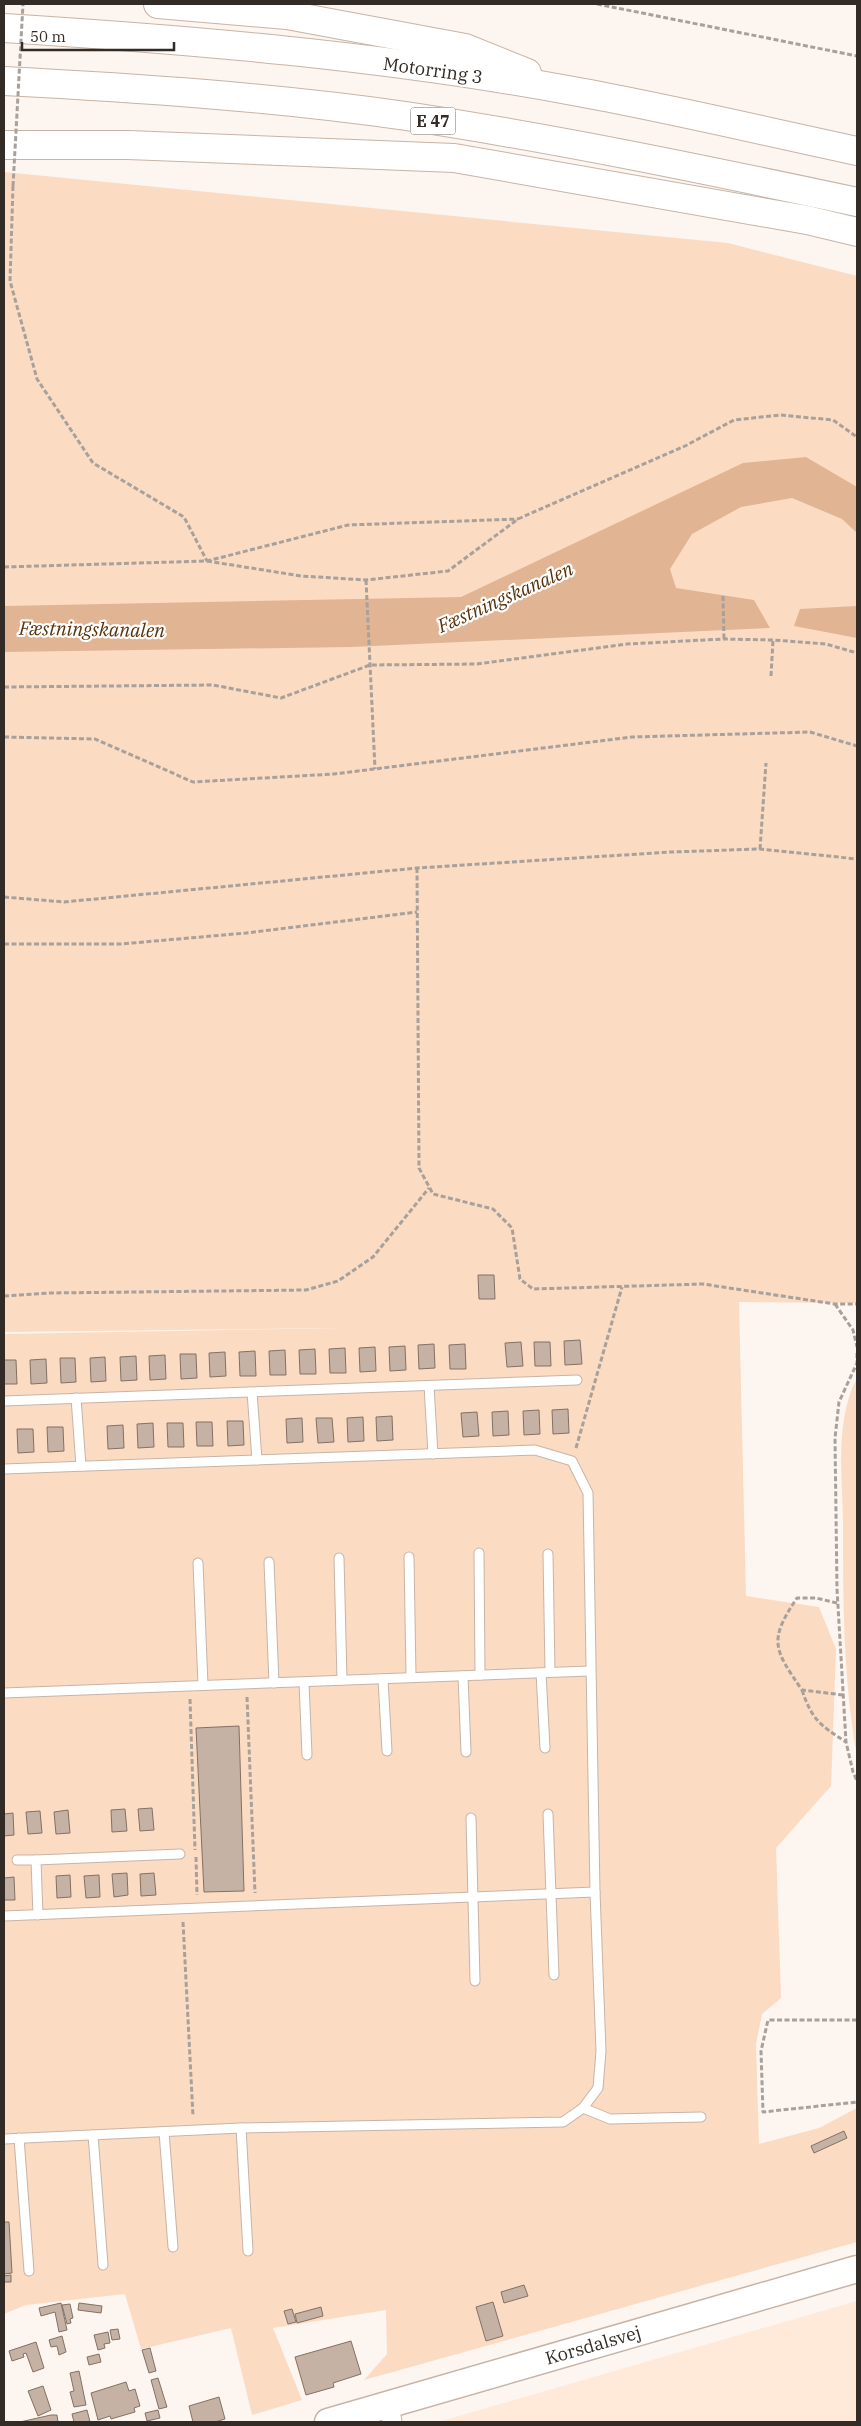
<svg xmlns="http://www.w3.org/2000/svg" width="861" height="2426" font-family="'IBM Plex Serif',serif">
	<rect width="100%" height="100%" fill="#fdf5ef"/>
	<polygon fill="#ffe9d9" points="857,2301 857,2422 438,2422"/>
	<g fill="#fcdbc3">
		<polygon points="4,172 728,243 857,276 857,1303 739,1302 746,1596 819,1607 836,1649 831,1786 776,1848 781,1998 762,2014 756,2044 759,2144 819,2128 857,2108 857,2242 364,2380 387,2354 386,2310 273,2328 302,2400 252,2415 231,2328 141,2349 125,2294 26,2305 4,2314 4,1334 339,1328 4,1332"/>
		<path d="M857 1378V1756C843 1679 843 1599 843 1520 842 1475 835 1419 857 1378Z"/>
	</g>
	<g fill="#e1b493">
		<polygon points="806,457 857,487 857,533 842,519 792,498 741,507 692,534 670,569 676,588 754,600 770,628 351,647 4,652 4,606 461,597 743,463"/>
		<polygon points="857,606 857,638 794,626 800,609"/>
	</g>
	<g fill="#c5b2a4" stroke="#837164">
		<polygon points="478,1275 494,1275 495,1299 479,1299"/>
		<polygon points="580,1340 582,1364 565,1365 564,1341"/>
		<polygon points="521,1342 523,1366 507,1367 505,1343"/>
		<polygon points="534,1342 550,1342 551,1366 535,1366"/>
		<polygon points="434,1344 435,1368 419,1369 418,1345"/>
		<polygon points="465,1344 466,1369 450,1369 449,1345"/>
		<polygon points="405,1346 406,1370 390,1371 389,1347"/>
		<polygon points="375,1347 376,1371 360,1372 359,1348"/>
		<polygon points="345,1348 346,1373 330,1373 329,1349"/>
		<polygon points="315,1349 316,1374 300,1374 299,1350"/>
		<polygon points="285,1350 286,1375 270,1375 269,1351"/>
		<polygon points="255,1351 256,1376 240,1376 239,1352"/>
		<polygon points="225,1352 226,1376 210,1377 209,1353"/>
		<polygon points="180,1354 196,1354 197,1378 181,1379"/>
		<polygon points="165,1355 166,1379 150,1380 149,1356"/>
		<polygon points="136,1356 137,1380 121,1381 120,1357"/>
		<polygon points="105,1357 106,1381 91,1382 90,1358"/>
		<polygon points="60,1358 75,1358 76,1382 61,1383"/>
		<polygon points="46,1359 47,1383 31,1384 30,1360"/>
		<polygon points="4,1360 16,1360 17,1384 4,1384"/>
		<polygon points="568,1409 569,1433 553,1434 552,1410"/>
		<polygon points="539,1410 540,1434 524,1435 523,1411"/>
		<polygon points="508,1411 509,1435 493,1436 492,1412"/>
		<polygon points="477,1412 479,1436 463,1437 461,1413"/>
		<polygon points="392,1416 393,1440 377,1441 376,1417"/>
		<polygon points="363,1417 364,1441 348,1442 347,1418"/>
		<polygon points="302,1418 303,1442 287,1443 286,1419"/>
		<polygon points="316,1418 332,1418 334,1442 318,1443"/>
		<polygon points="227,1421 243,1421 244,1445 228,1446"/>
		<polygon points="196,1422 212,1422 213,1446 197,1446"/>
		<polygon points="153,1423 154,1447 138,1448 137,1424"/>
		<polygon points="167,1423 183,1423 184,1447 168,1447"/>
		<polygon points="123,1425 124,1448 108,1449 107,1426"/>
		<polygon points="47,1427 63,1427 64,1451 48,1452"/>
		<polygon points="17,1429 33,1429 34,1452 18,1453"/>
		<polygon points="239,1726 244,1891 204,1892 196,1728"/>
		<polygon points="152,1808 154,1830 140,1831 138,1809"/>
		<polygon points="125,1809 127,1831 112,1832 111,1810"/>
		<polygon points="68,1810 70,1833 56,1834 54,1812"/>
		<polygon points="40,1811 42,1833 28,1834 26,1812"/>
		<polygon points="13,1813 14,1835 4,1836 4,1814"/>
		<polygon points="127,1873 128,1895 114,1897 112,1874"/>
		<polygon points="154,1873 156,1895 141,1896 140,1874"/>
		<polygon points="70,1875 71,1897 57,1898 56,1876"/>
		<polygon points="99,1875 100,1897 86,1898 84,1876"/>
		<polygon points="14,1877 15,1900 4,1900 4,1878"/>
		<polygon points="844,2131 847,2138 814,2153 811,2146"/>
		<polygon points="4,2222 9,2222 12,2273 4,2274"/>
		<polygon points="11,2275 11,2282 4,2282 4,2276"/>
		<polygon points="524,2285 528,2296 504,2303 501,2292"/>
		<polygon points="493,2302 503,2336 486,2341 476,2307"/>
		<polygon points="61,2303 67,2330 59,2332 55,2312 41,2316 39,2308"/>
		<polygon points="79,2303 102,2306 101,2313 78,2310"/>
		<polygon points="70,2304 73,2318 70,2319 71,2323 67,2324 62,2305"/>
		<polygon points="321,2307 323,2316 297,2323 295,2314"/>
		<polygon points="292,2309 296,2322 288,2324 284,2311"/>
		<polygon points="118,2329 120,2339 112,2340 110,2330"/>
		<polygon points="108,2332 110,2343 104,2344 105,2348 98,2350 94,2335"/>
		<polygon points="62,2336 66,2352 59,2355 57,2346 51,2347 49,2340"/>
		<polygon points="351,2341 361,2374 333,2383 334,2387 306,2395 295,2357"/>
		<polygon points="36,2342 44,2368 33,2372 26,2353 23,2354 24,2357 12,2361 9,2351"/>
		<polygon points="150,2348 156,2371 149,2373 142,2350"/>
		<polygon points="99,2354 101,2362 89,2365 87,2357"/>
		<polygon points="79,2371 86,2405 74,2407 70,2392 74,2391 70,2373"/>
		<polygon points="158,2378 167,2407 159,2409 151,2380"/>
		<polygon points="126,2382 129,2391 135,2389 140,2406 134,2408 135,2412 111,2419 110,2416 98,2420 91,2393"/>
		<polygon points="43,2386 51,2410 38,2416 28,2391"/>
		<polygon points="219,2397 225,2419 215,2422 193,2422 189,2406"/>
		<polygon points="87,2410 90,2422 74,2422 72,2414"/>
		<polygon points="158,2410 160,2418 147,2421 145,2413"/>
		<polygon points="51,2415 57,2415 58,2422 20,2422"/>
	</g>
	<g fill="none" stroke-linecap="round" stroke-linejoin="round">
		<defs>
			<g id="lane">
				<polyline points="429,1386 433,1454"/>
				<polyline points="252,1392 257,1460"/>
				<polyline points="76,1398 81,1466"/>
				<polyline points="4,1401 577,1380"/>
				<polyline points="4,1469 535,1450 572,1461 588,1493 595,1892 4,1916"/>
				<polyline points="479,1553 480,1675"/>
				<polyline points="548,1554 550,1672"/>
				<polyline points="409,1557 411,1677"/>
				<polyline points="339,1558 342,1680"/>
				<polyline points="269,1562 274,1683"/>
				<polyline points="198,1563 203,1685"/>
				<polyline points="541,1673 545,1748"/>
				<polyline points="463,1676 466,1752"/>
				<polyline points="383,1679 387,1751"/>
				<polyline points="304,1682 307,1755"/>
				<polyline points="4,1693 590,1671"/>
				<polyline points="548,1814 554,1975"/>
				<polyline points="471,1818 475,1981"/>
				<polyline points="17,1860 36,1860"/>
				<polyline points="38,1915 36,1860 180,1854"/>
				<polyline points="583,2108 610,2119 701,2117"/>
				<polyline points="241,2128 248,2251"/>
				<polyline points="164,2132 173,2247"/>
				<polyline points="93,2135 103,2265"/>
				<polyline points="19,2138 29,2271"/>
				<polyline points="4,2139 241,2128 563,2122 583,2108 598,2088 601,2051 595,1892"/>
			</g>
			<polyline id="street" points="389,2404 392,2422"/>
			<polyline id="secondary" points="328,2422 857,2269"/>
			<g id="highway">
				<polyline points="158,4 287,15 465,48 527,73"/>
				<path d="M4 28C194 40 385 56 573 91 668 108 763 131 857 151"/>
				<path d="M4 81C138 88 273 97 406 116 558 139 707 170 857 202"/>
				<polyline points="4,145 128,145 454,158 807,220 857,232"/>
			</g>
		</defs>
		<use href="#lane" stroke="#c7b4a6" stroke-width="11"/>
		<use href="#street" stroke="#c7b4a6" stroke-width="21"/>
		<use href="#secondary" stroke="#c7b4a6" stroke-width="29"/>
		<use href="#highway" stroke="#c7b4a6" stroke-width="30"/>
		<g stroke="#a8a09a" stroke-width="3" stroke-dasharray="5 2.5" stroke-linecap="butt">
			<polyline points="597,4 857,56"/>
			<polyline points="13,186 10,281 37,379 93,463 184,517 207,561"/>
			<polyline points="207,561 301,576 366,580 448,571 518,519 685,446 734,420 780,415 833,420 857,437"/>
			<polyline points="4,567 207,561 348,525 518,519"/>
			<polyline points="366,580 375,769"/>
			<polyline points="723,596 724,639"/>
			<polyline points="771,676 773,640"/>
			<polyline points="4,687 213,685 281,698 370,665 477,664 627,644 724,639 773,640 826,644 857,653"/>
			<polyline points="4,737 95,739 193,782 334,774 632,737 810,732 857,746"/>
			<polyline points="760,849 766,763"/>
			<polyline points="417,868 419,1168 433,1194 493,1209 512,1228 520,1279 533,1289 703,1284 835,1304 857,1304"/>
			<polyline points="4,897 64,902 417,868 671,852 760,849 857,859"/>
			<polyline points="4,944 121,944 246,933 417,912"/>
			<polyline points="4,1296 50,1293 306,1290 338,1281 373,1257 429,1188"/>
			<polyline points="835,1304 853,1330 857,1347"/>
			<polyline points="857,1353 857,1363 839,1402 835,1438 837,1589 846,1742 853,1772 857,1781"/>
			<polyline points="576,1448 622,1287"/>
			<path d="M837 1603 816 1598H797C768 1641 774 1649 802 1690L843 1695"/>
			<path d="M802 1690C812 1720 820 1725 846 1742"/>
			<polyline points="247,1697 255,1893"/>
			<polyline points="190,1699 195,1850"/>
			<polyline points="196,1857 197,1895"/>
			<polyline points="183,1922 193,2116"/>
			<polyline points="857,2020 768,2020 761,2051 763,2112 857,2102"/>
		</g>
		<use href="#lane" stroke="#fff" stroke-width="9"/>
		<use href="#street" stroke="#fff" stroke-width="19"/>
		<use href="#secondary" stroke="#fff" stroke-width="26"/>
		<use href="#highway" stroke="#fff" stroke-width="28"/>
		<polyline stroke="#a8a09a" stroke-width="3" stroke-dasharray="5 2.5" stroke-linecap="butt" points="13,186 23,4"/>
	</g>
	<g text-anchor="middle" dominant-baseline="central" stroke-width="4.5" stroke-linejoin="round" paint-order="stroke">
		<rect fill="#fff" stroke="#706b66" stroke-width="1" x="410.5" y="107.5" width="45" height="27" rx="4"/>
		<g font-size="16" font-weight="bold" fill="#332b25">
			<text x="433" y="121">E 47</text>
		</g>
		<g font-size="18" fill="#332b25" stroke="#fff">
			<text transform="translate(433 70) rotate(8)">Motorring 3</text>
			<text transform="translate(593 2345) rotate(-16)">Korsdalsvej</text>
		</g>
		<g font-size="19" font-style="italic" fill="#5b310a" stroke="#fff">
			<text transform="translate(505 597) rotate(-24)">Fæstningskanalen</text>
			<text transform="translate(92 629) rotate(1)">Fæstningskanalen</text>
		</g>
	</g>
	<rect width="861" height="2426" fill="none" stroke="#332b25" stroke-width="10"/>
	<path d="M22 42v8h152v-8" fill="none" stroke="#332b25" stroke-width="2.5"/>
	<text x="30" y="42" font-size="15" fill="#332b25" stroke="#ffffff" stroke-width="4" paint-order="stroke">50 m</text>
</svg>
